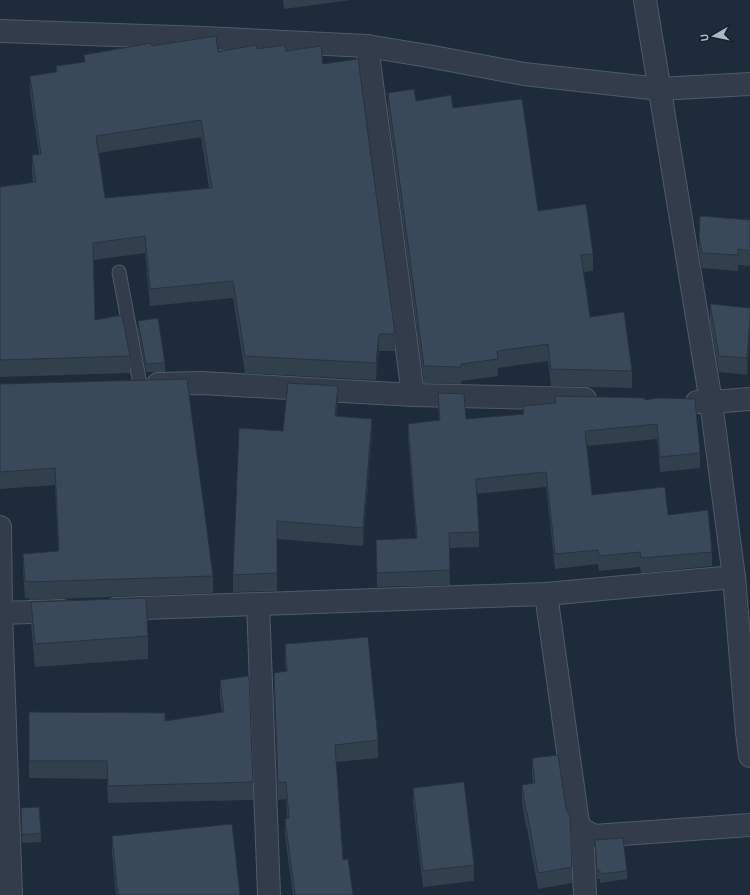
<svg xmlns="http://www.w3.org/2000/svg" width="750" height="895" font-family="'Titillium Web',sans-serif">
	<rect width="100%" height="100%" fill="#1e2b3a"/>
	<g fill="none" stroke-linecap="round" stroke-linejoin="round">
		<defs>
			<polyline id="service" points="119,272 140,384"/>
			<g id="minor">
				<polyline points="645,0 711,402 734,577 747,732 750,756"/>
				<polyline points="0,31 204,38 367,46 428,56 524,74 659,89 750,84"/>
				<polyline points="367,46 413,395"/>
				<polyline points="158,384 201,383 413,395 585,399"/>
				<polyline points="697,402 711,402 750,399"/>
				<polyline points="0,527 1,613 11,895"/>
				<polyline points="546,594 578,823 582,829 594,836 750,825"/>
				<polyline points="258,604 269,895"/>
				<polyline points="116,609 546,594 734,577"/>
				<polyline points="1,613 62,611"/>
				<polyline points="582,829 585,895"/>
			</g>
		</defs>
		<use href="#service" stroke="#505a68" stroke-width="15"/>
		<use href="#minor" stroke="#505a68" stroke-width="24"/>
		<use href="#service" stroke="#323c4a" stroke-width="13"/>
		<use href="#minor" stroke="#323c4a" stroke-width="22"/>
	</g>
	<g fill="#323f4d" fill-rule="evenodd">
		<polygon points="283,0 351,0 284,9"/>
		<path d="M152 46 218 52 257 49 286 51 323 64 395 334V351H379L376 380 245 373 233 298 150 306 145 253 93 260 95 320 130 356V373L0 377V187L33 182 32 172V155L39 154 30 93V76L56 72V66L84 62V55ZM201 137 209 188 105 198 99 153Z"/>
		<polygon points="388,93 416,101 453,108 538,211 593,254 593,271 584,272 590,317 632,371 632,388 551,386 548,361 498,368 498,376 461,381 461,384 424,383 388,110"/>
		<polygon points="750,220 750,266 738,265 738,271 702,268 699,251 699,236"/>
		<polygon points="710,304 750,308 750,338 747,375 719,372 710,321"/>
		<polygon points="138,321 165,363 165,372 146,372 138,330"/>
		<polygon points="0,384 213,576 213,593 29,600 29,598 25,599 23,571 23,554 58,551 55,485 0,489"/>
		<polygon points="438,393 466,419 523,414 523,406 555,403 555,396 645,400 700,453 700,468 660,472 657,439 587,446 592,495 668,515 712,552 712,566 641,573 640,567 599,571 598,564 555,569 546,487 476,494 479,532 479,547 449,548 450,585 377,587 376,540 416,538 408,438 408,424 439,420 438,408"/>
		<polygon points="338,403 336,417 372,437 363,546 277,539 277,591 233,592 233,575 283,431"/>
		<polygon points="31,602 148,636 148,659 35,667 31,624"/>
		<polygon points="285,644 378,740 378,758 336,762 343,860 353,895 293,895 285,836 285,819 287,818 286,799 278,800 274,691 274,673 286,672 285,662"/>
		<polygon points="220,680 253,782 253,800 108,803 107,779 29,778 29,712 165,721 222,712 220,698"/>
		<polygon points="532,758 572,867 572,883 538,889 527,828 526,828 522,802 522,785 533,784 532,775"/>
		<polygon points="413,788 474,865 474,881 423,887 413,804"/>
		<polygon points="21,816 41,833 41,842 22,843"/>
		<polygon points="112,836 240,895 116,895 112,853"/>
		<polygon points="595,840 627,871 627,879 600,883 600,879 597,879"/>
	</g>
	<g fill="#29333f">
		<polygon points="750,321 750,338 747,375 747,358"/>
		<polygon points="379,334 379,351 376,380 376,363"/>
		<polygon points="338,386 338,403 335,434 335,416"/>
		<polygon points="372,419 372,437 363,546 363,528"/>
	</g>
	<g fill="#3a495a" stroke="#29333f" fill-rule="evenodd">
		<path d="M216 36 218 52 256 45 257 49 285 45 286 51 321 46 323 64 358 59 395 334H379L376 363 245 356 233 281 150 289 145 236 93 243 95 320 122 315 130 356 0 360V187L36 182 32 155 41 154 30 76 57 72 56 66 85 62 84 55 151 43 152 46ZM201 120 212 188 105 198 96 136Z"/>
		<polygon points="414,89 416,101 451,95 453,108 522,99 538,211 586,204 593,254 581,255 590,317 624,312 632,371 551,369 548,344 497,351 498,359 461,364 461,367 424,366 388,93"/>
		<polygon points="700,216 750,220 750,251 738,249 738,255 702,253 699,236"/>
		<polygon points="710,304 750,308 750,321 747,358 719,356"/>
		<polygon points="158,318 165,363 146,364 138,321"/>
		<polygon points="187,379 213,576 29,582 29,581 25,582 23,554 59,551 55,468 0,472 0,384"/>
		<polygon points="288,383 338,386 335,416 372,419 363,528 277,521 277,573 233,575 239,428 283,431"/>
		<polygon points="438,393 464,394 466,419 524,414 523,406 556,403 555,396 645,398 645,400 658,398 695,399 700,453 660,457 657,424 585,431 592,495 665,487 668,515 708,510 712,552 641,558 640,552 599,556 598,550 555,554 546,472 476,479 479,532 449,533 450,570 377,573 376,540 417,538 408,424 440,420"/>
		<polygon points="146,598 148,636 35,644 31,602"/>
		<polygon points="368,637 378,740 335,745 343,860 348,859 353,895 295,895 285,819 289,818 286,782 278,782 274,673 287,671 285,644"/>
		<polygon points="249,676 253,782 108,786 107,761 29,761 29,712 165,713 165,721 224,712 220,680"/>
		<polygon points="558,755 566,808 570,817 572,867 538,873 527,812 526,812 522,785 535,783 532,758"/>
		<polygon points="464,782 474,865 423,871 413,788"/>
		<polygon points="39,807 41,833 22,835 21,808"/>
		<polygon points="232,824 240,895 118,895 112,836"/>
		<polygon points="623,838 627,871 600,874 600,870 597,871 595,840"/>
	</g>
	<g transform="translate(714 36) rotate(261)" stroke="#18222e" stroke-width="3" paint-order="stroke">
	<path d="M0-3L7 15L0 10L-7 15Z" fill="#acb7c7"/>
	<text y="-6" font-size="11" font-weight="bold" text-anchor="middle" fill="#acb7c7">U</text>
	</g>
</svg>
